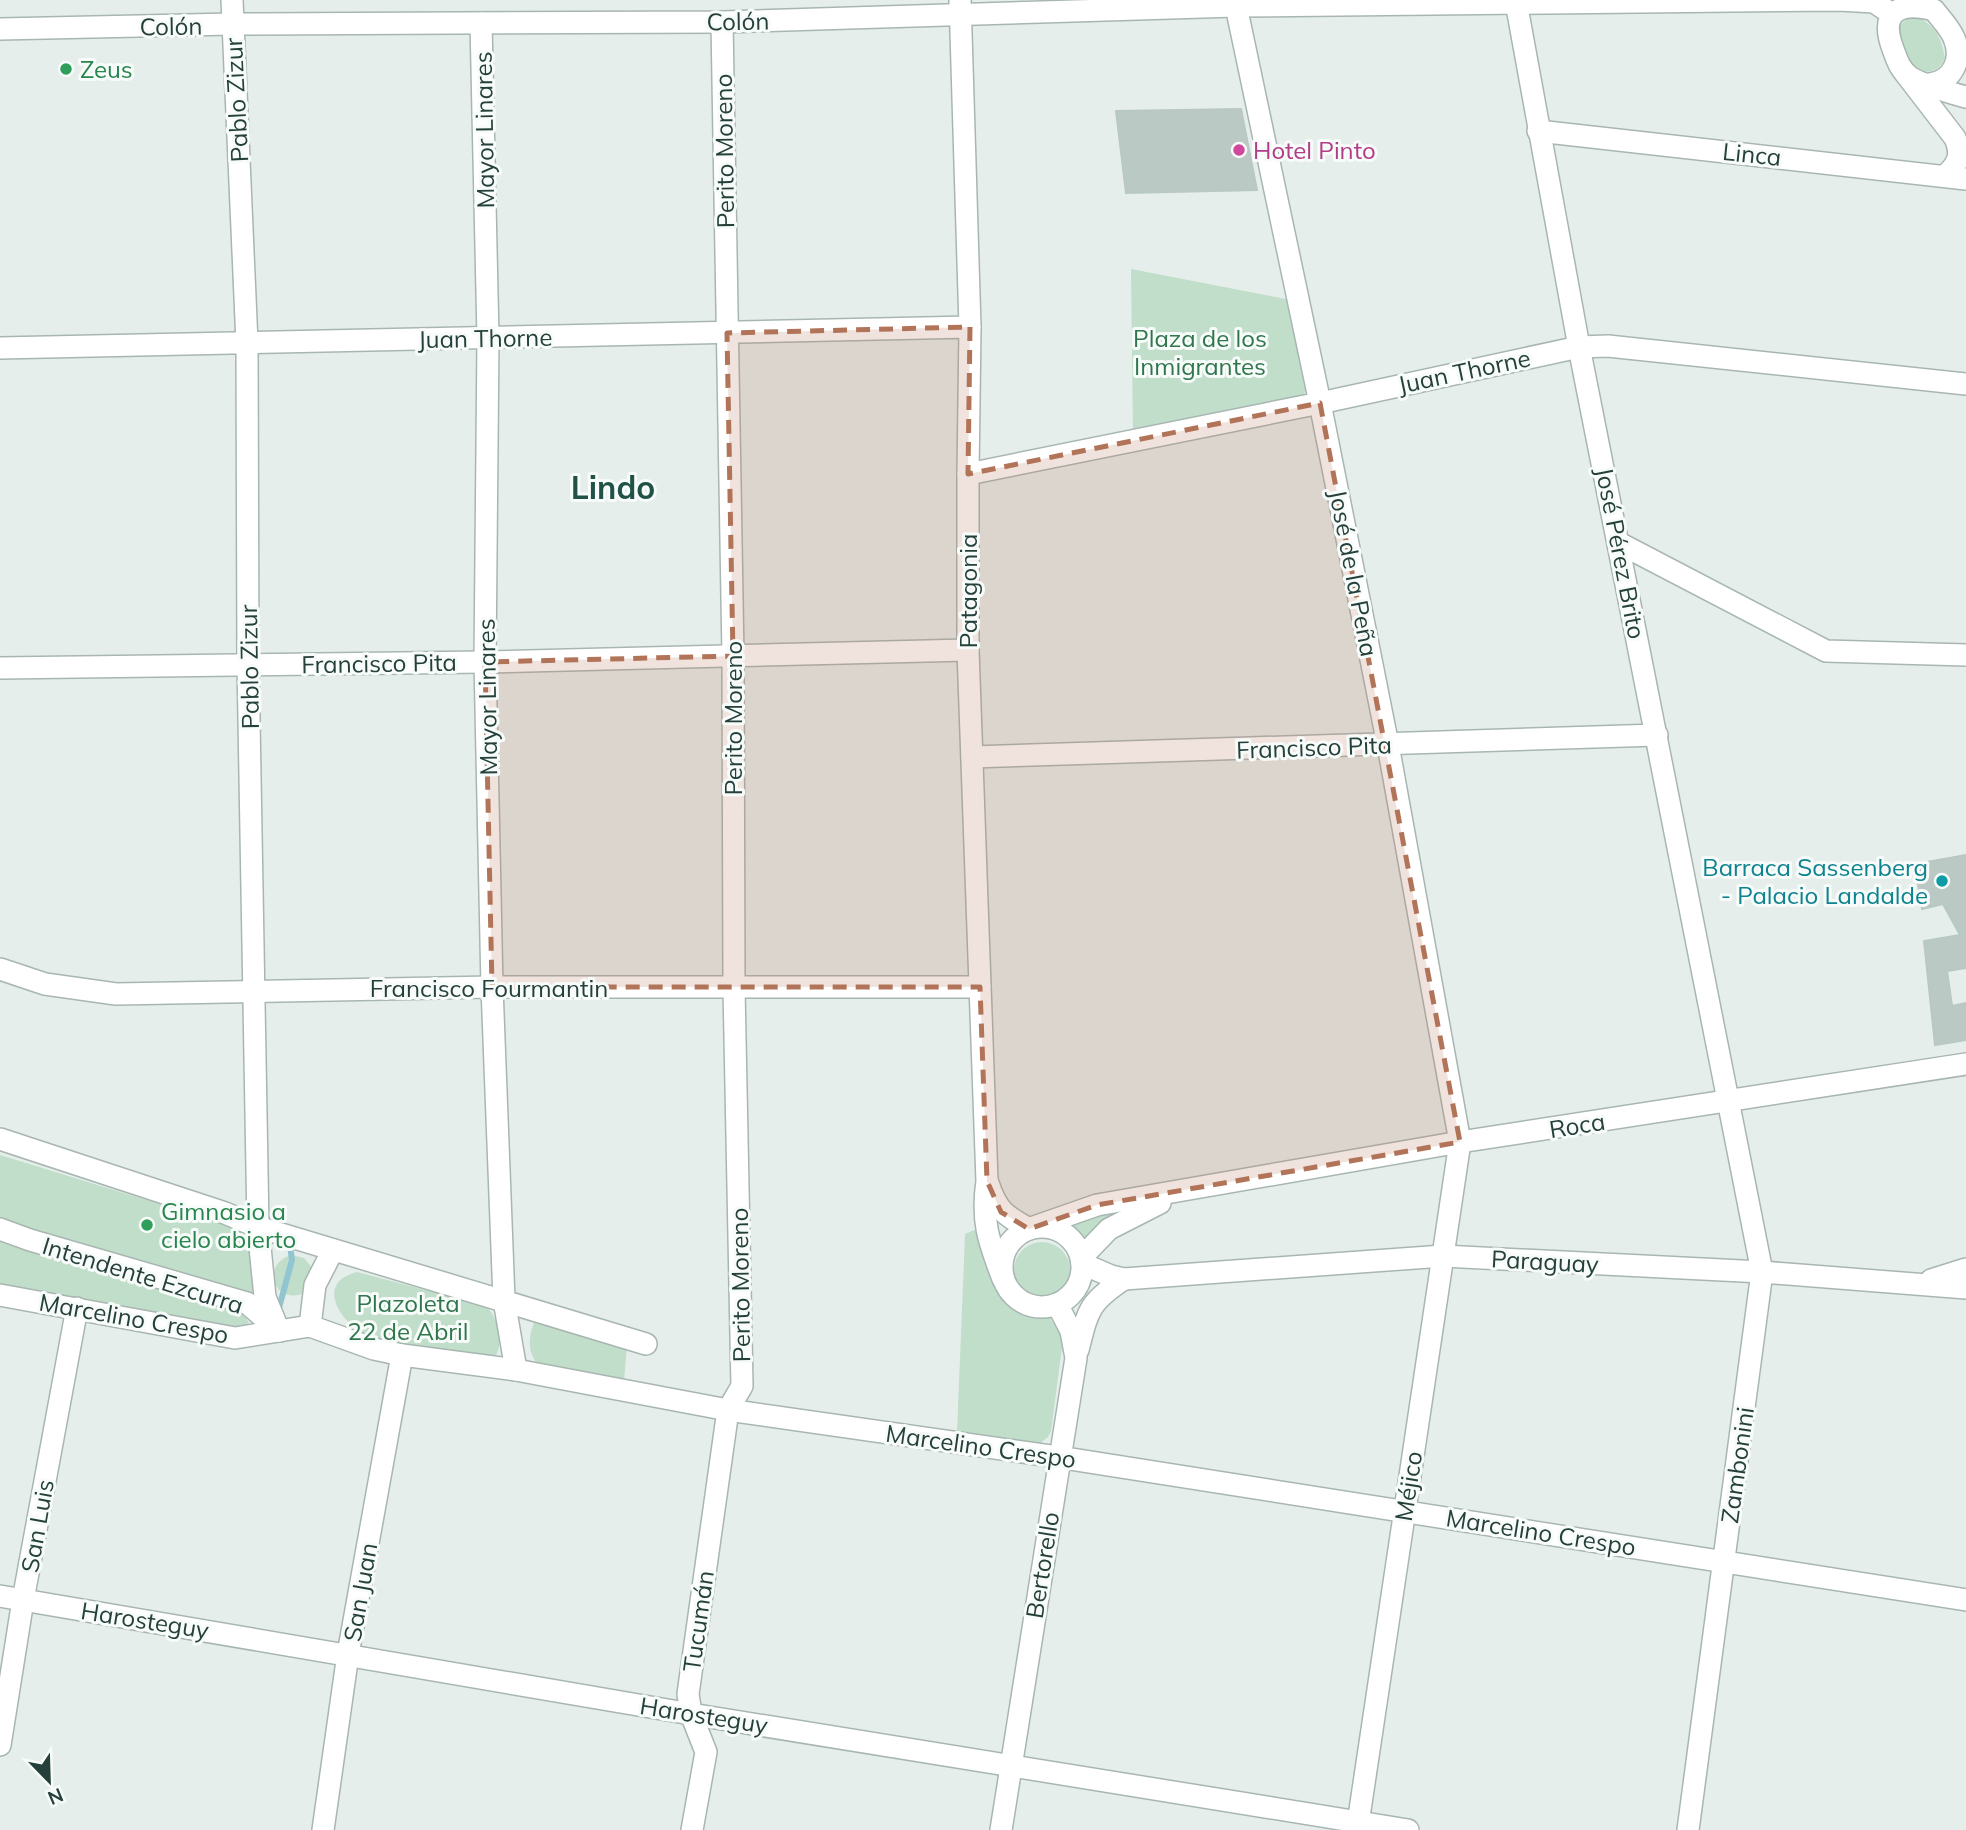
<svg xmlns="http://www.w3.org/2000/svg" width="1966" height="1830" font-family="Mulish,sans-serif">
	<rect width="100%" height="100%" fill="#e6eeeb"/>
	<g fill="#c0dec9">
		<path d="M1919 18C1937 27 1941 39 1945 58 1939 71 1930 74 1917 70L1905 59 1898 27 1907 19Z"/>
		<polygon points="1131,269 1291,300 1308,382 1303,398 1133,434"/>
		<polygon points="0,1155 247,1231 253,1244 252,1271 255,1291 252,1295 48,1237 0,1218"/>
		<polygon points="1140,1204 1083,1247 1071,1231 1054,1224"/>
		<path d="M977 1229C992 1264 1000 1314 1047 1313L1063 1340 1051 1431 1048 1437 1039 1444 957 1433 965 1234Z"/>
		<polygon points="0,1238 243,1313 249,1323 236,1329 0,1288"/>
		<circle cx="1042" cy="1270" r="28"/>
		<path d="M291 1255 304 1258 313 1269 304 1293C274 1306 260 1265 291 1255Z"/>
		<path d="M357 1272 486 1306C498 1318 505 1341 495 1357 454 1353 411 1353 372 1338 343 1327 312 1283 357 1272Z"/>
		<path d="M539 1321 627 1346 624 1380 542 1368C528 1357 527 1340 534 1323Z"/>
	</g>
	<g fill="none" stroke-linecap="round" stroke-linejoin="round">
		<polyline stroke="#91c5d1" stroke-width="6" points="279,1308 292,1260 290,1245"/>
	</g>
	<g fill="#bbc9c4" stroke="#b8c8c2" stroke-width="2">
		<polygon points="1241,109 1257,190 1126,193 1116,111"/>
		<polygon points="1966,855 1966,968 1947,971 1952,1006 1966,1003 1966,1040 1935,1045 1924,941 1960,935 1943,904 1922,909 1915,864"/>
	</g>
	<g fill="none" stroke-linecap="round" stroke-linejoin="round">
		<defs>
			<g id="minor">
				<polyline points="232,0 247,343 248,664 258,1227 265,1297 279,1331"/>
				<polyline points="960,0 970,327"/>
				<polyline points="1516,2 1579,347 1762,1272 1688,1830"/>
				<polyline points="1236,6 1320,403 1388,745 1460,1142 1357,1830"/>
				<polyline points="481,23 488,338 485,662 492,987 504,1300 516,1370"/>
				<path d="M1905 73 1955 138C1962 154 1959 163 1946 175"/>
				<polyline points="1538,131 1966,179"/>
				<path d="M968 474V650L987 1181C981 1222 989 1242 1003 1279"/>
				<polyline points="1619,543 1826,651 1966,655"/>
				<polyline points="0,668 485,662 968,650"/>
				<polyline points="972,757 1657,735"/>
				<polyline points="0,969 45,984 116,994 492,987 980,987"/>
				<polyline points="0,1139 225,1213 258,1227 646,1344"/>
				<path d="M988 1183C997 1210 1004 1215 1029 1229"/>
				<circle cx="1042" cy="1267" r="40"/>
				<polyline points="1034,1227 1097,1205 1460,1142 1966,1064"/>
				<polyline points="1081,1258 1109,1229 1160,1203"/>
				<polyline points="1083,1264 1111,1276 1124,1279 1443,1256 1762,1272 1966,1288"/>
				<polyline points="1931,1280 1966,1269"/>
				<polyline points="0,1295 235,1338 310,1326 374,1349 402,1355 516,1370 728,1410 1058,1457 1966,1600"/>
				<polyline points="310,1326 315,1285 333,1250"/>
				<path d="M1078 1350C1088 1310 1089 1302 1124 1279"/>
				<polyline points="0,1596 691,1714 1408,1830"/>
				<polyline points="0,1745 23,1600 77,1308"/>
				<polyline points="323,1830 348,1654 402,1355"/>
				<polyline points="692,1830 706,1752 691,1714 688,1694 728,1410 742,1386 734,988 733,656 722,22"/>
				<polyline points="1001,1830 1076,1358 1071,1331 1057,1304"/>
			</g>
			<g id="tertiary">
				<polyline points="0,29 232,24 722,22 1236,6 1839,0 1874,2 1892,14"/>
				<path d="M1930 84C1953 81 1963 59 1954 38 1950 28 1940 18 1934 10 1899 1 1879 12 1893 49 1897 60 1900 70 1910 77 1918 83 1954 94 1966 97"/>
				<polyline points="0,348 970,327 968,474 1320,403 1579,347 1608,346 1966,384"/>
				<polyline points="0,1229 30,1240 247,1303 279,1331"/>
			</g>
		</defs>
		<use href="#minor" stroke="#a8b6b2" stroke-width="24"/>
		<use href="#tertiary" stroke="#a8b6b2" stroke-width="24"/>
		<use href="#minor" stroke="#fff" stroke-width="21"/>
		<use href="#tertiary" stroke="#fff" stroke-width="21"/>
	</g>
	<path fill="#b27458" fill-opacity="0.2" stroke="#b27458" stroke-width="5" stroke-dasharray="14 9" stroke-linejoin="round" d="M970 327 968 474 1320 403 1460 1142 1097 1205 1029 1229 1001 1212 987 1181 980 987H492L485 662 733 656 727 333Z"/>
	<g fill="#2e9e5b" stroke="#f7fbf9" stroke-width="2.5">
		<circle cx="66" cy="69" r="7"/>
		<circle cx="147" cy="1225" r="7"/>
	</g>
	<circle fill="#d1479c" stroke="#f7fbf9" stroke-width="2.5" cx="1239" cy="150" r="7"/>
	<circle fill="#0f9aa8" stroke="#f7fbf9" stroke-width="2.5" cx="1942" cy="881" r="7"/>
	<g text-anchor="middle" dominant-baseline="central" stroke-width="6" stroke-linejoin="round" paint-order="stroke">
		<g font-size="24" fill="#25403a" stroke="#f7fbf9">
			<text transform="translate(738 21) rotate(-1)">Colón</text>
			<text transform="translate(171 26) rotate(-1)">Colón</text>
			<text transform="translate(236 100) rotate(-93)">Pablo Zizur</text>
			<text transform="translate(484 130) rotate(-91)">Mayor Linares</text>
			<text transform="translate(724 151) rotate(-91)">Perito Moreno</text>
			<text transform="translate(1752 154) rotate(6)">Linca</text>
			<text transform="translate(485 338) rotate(-1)">Juan Thorne</text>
			<text transform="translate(1464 371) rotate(-12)">Juan Thorne</text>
			<text transform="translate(1621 553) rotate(79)">José Pérez Brito</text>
			<text transform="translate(1354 573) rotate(79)">José de la Peña</text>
			<text transform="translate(968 591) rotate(-90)">Patagonia</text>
			<text transform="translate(379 663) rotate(-1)">Francisco Pita</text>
			<text transform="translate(249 667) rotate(-91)">Pablo Zizur</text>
			<text transform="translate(487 697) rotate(-91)">Mayor Linares</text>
			<text transform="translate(733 718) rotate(-90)">Perito Moreno</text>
			<text transform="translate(1314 747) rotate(-2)">Francisco Pita</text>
			<text x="489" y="988">Francisco Fourmantin</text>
			<text transform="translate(1577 1125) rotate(-9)">Roca</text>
			<text transform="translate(1545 1261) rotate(3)">Paraguay</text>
			<text transform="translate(143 1275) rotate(17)">Intendente Ezcurra</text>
			<text transform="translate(740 1285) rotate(-91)">Perito Moreno</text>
			<text transform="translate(134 1318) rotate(10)">Marcelino Crespo</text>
			<text transform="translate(981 1446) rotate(8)">Marcelino Crespo</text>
			<text transform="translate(1737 1465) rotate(-82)">Zambonini</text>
			<text transform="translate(1408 1486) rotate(-81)">Méjico</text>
			<text transform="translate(37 1526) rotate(-80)">San Luis</text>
			<text transform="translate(1541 1532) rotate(9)">Marcelino Crespo</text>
			<text transform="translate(1042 1565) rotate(-81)">Bertorello</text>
			<text transform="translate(360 1592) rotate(-80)">San Juan</text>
			<text transform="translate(145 1620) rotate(9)">Harosteguy</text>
			<text transform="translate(698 1621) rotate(-82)">Tucumán</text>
			<text transform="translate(704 1715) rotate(9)">Harosteguy</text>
		</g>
		<g font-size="24" fill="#27864d" stroke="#f7fbf9" text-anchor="start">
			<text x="80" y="69">Zeus</text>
			<text x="161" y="1211">Gimnasio a<tspan x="161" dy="28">cielo abierto</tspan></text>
		</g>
		<g font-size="24" fill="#b23c85" stroke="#f7fbf9" text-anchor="start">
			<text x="1253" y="150">Hotel Pinto</text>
		</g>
		<g font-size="24" fill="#30764d" stroke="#f7fbf9">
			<text x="1200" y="338">Plaza de los<tspan x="1200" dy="28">Inmigrantes</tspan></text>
			<text x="408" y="1303">Plazoleta<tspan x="408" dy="28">22 de Abril</tspan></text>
		</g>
		<g font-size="24" fill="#0d838f" stroke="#f7fbf9" text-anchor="end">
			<text x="1928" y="867">Barraca Sassenberg<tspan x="1928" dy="28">- Palacio Landalde</tspan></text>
		</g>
		<g font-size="32" font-weight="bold" fill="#215248" stroke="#f7fbf9">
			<text x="613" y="487">Lindo</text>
		</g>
	</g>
	<g transform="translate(49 1781) rotate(157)" stroke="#f7fbf9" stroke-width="5" paint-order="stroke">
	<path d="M0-5L12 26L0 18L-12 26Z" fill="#25403a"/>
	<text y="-10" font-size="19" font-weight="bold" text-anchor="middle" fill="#25403a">N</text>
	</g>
</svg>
